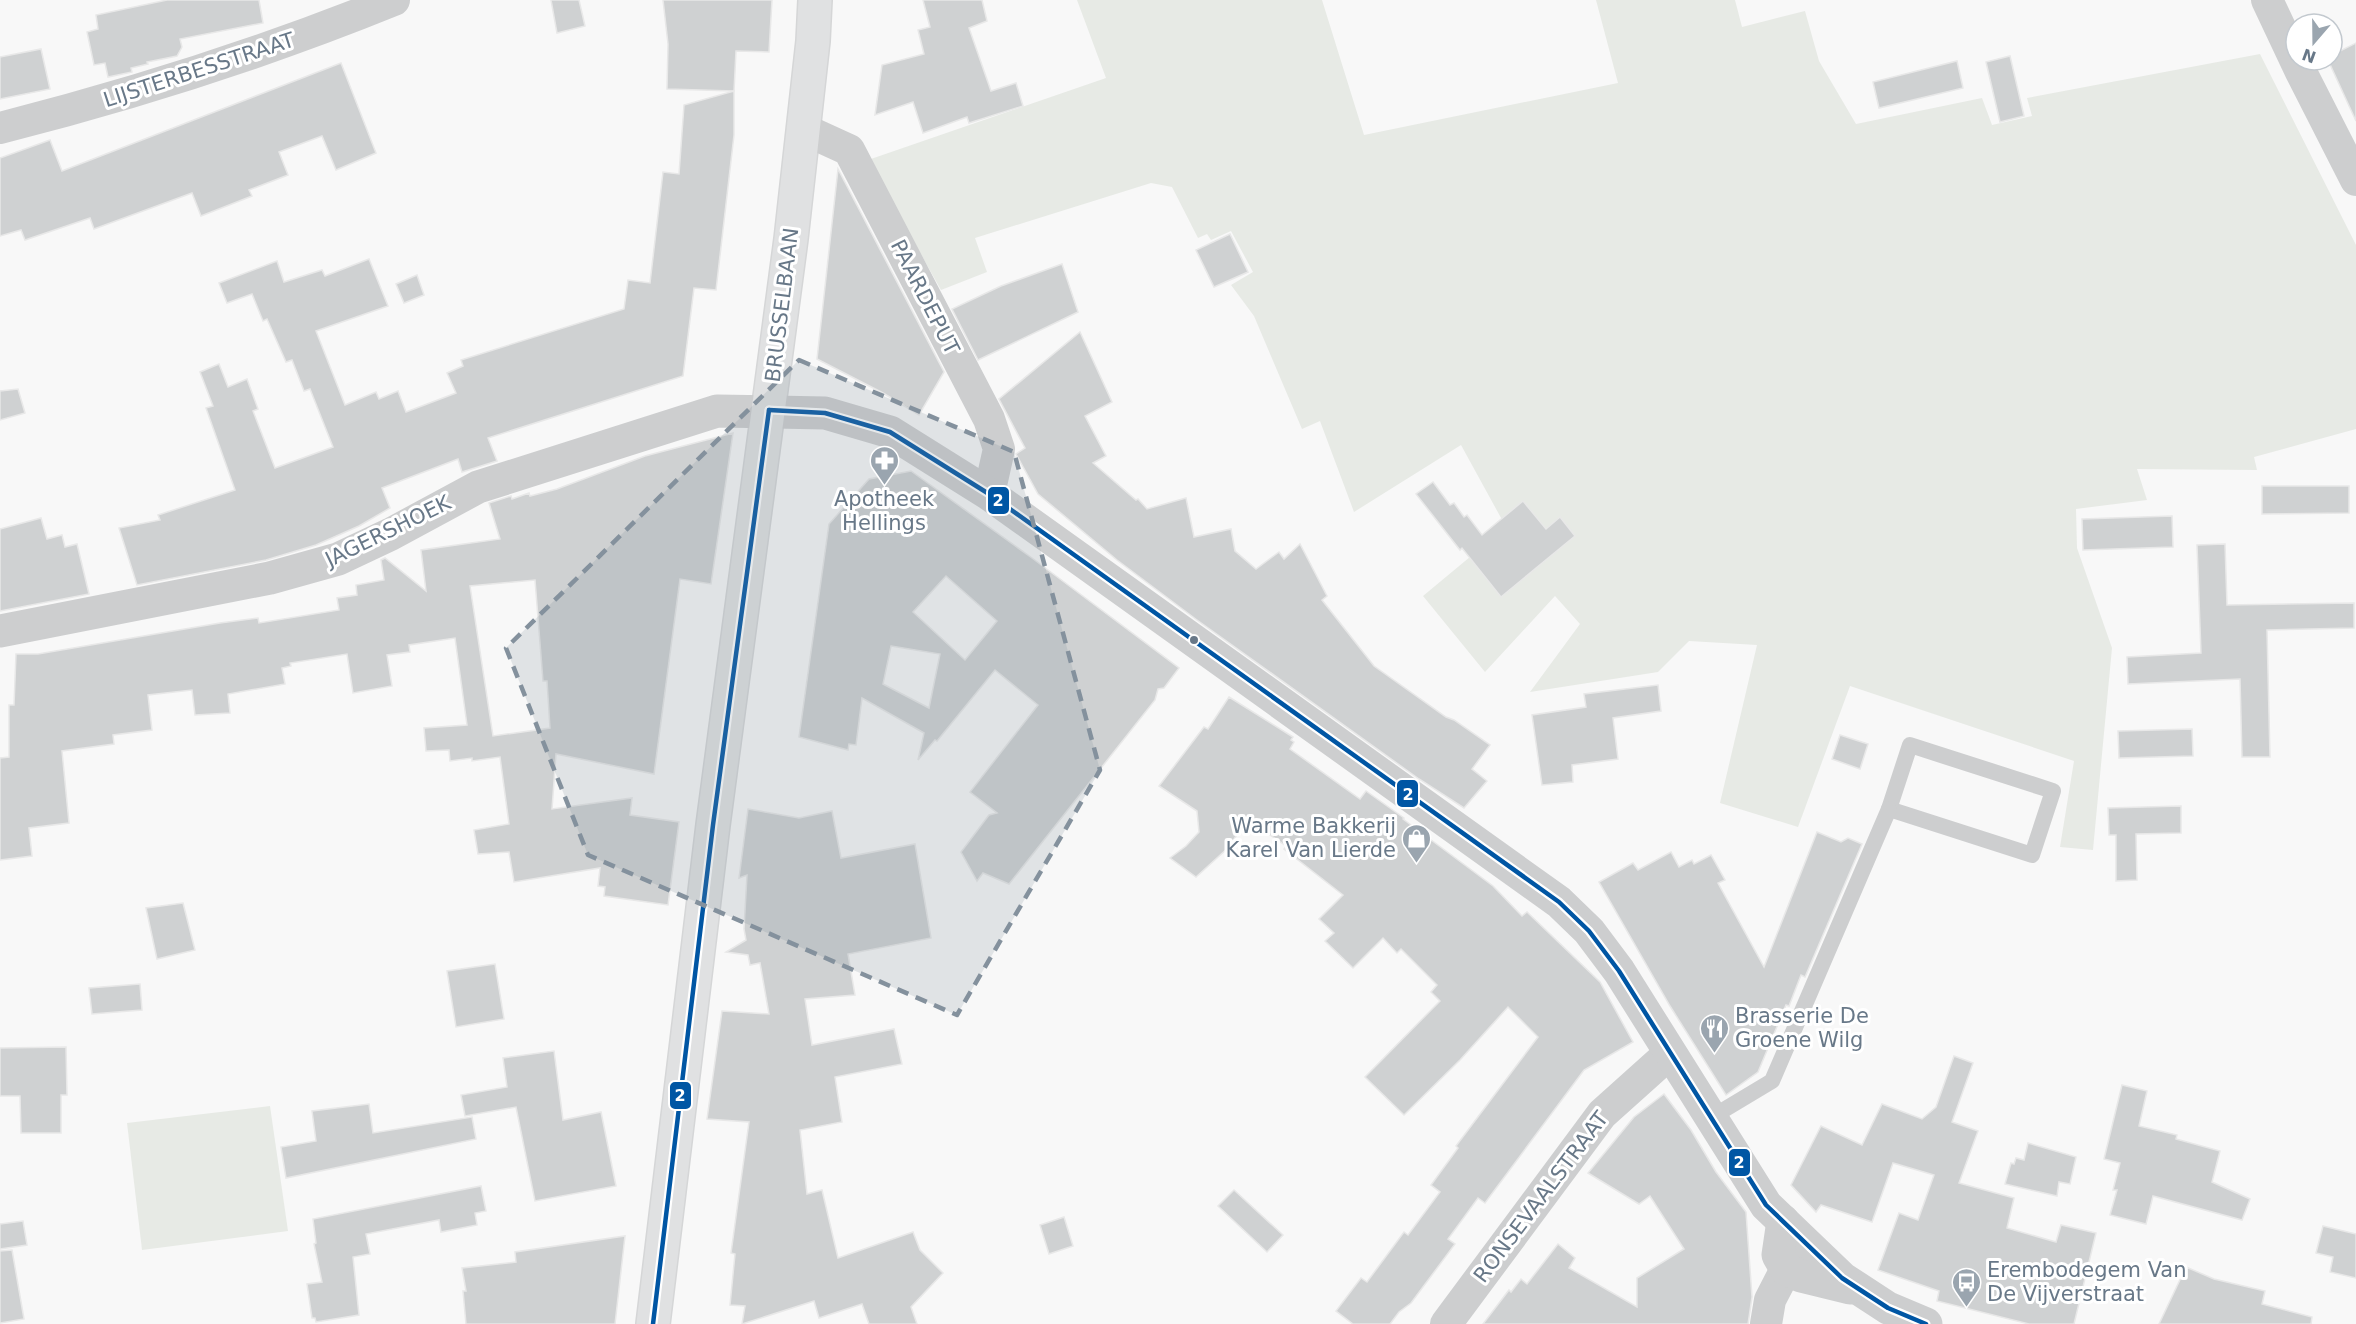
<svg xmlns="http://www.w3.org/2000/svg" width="2356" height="1324" font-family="'DejaVu Sans',sans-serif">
	<rect width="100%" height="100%" fill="#f8f8f8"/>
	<g fill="#e7eae5">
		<polygon points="1077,0 1322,0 1364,135 1618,83 1596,0 1735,0 1742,27 1805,11 1819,61 1856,124 1982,98 1992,125 2032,116 2027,98 2260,54 2356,245 2356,429 2254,457 2257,470 2137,469 2147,500 2076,509 2077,548 2112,648 2093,850 2060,847 2074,761 1850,686 1798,827 1720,803 1757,645 1689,641 1658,672 1530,692 1580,624 1555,596 1485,672 1423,596 1506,527 1461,445 1354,512 1320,421 1302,429 1254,316 1231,285 1253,272 1231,231 1211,240 1207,234 1198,238 1172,187 1151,183 975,238 987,272 941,290 868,160 1106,78"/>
		<polygon points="270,1106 288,1231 142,1250 127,1123"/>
	</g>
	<g fill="#cfd1d2" stroke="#e8e8e8" stroke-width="1.5" fill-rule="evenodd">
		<polygon points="167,0 259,0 263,23 180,39 182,47 177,56 147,62 148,64 131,68 132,72 108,77 105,63 94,65 87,32 98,29 96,15"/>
		<polygon points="551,0 579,0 585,26 557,33"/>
		<polygon points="663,0 772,0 769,52 736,51 734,91 667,89 668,44"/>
		<polygon points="923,0 982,0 987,21 969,28 991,91 1016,83 1023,106 969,123 967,117 923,133 913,102 875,115 882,65 924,54 918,30 930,27"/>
		<polygon points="2356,43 2356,121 2328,60 2332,60 2332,55"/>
		<polygon points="41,49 50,89 0,99 0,57"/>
		<polygon points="2010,56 2024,116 2000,122 1986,62"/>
		<polygon points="1957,61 1963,88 1879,108 1873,82"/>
		<polygon points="341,63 376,153 336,170 322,136 279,152 288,175 249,190 252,196 201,216 192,193 94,229 90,218 25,240 21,230 0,236 0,158 50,140 62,171"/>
		<polygon points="734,91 734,135 716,290 694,288 683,376 488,438 497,461 462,472 458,459 382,488 390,508 359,526 316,545 266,560 137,585 119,528 160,520 158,515 235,490 206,408 213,406 200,372 219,364 228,387 247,379 258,409 253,411 275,468 333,447 310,389 304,391 292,360 286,362 267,319 263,321 252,294 227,303 219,283 277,261 284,282 322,270 325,276 369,259 388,306 316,331 345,405 376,392 379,399 398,391 406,412 456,393 447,373 463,366 461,360 624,309 628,280 650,283 663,172 679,174 684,105"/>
		<polygon points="838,169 944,372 919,415 883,393 817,359"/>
		<polygon points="1230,234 1248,272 1214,287 1196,250"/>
		<polygon points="1062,264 1078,312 978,360 952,309 1001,286"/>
		<polygon points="417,275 424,295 404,303 396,284"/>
		<polygon points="1080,332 1112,402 1085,416 1106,456 1093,463 1136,500 1138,499 1147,509 1186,498 1194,537 1231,529 1235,551 1256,569 1279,552 1284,559 1300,544 1327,596 1322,600 1374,666 1446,717 1454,720 1490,745 1472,769 1487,781 1464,808 1419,779 1197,620 1117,560 1038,494 1016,454 1025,448 999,399"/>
		<polygon points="18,389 25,413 0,420 0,391"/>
		<path d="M733 433 711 584 680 579 654 774 556 754 552 809 632 798 630 815 679 822 668 905 604 896 605 887 598 886 600 868 514 882 509 852 478 854 474 830 509 824 500 757 472 761V758L450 761 449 750 426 751 424 728 467 725 455 638 409 645 410 652 387 655 392 686 353 693 347 654 290 663 291 666 282 668 285 684 228 694 230 713 195 715 192 690 148 695 152 730 113 735 114 744 62 751 69 823 29 828 32 856 0 860V758L9 757V705H14L16 654H38L220 623 258 618 259 623 339 610 337 598 357 595 356 585 384 580 381 560 385 558 426 591 421 550 500 539 489 503 511 496 512 499 529 493 530 496 557 489 645 456ZM535 580 543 681H547L550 728 493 736 470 586Z"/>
		<path d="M911 471 1032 558 1179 668 1164 688 1158 689 1155 700 1009 884 983 873 977 881 961 852 989 815 997 813 970 792 1038 705 995 670 937 741 935 740 918 760 924 733 862 698 856 745 849 744 848 750 799 737 829 524 869 479ZM946 576 997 621 965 660 913 612ZM891 646 940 654 929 708 883 684Z"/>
		<polygon points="1433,482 1450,505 1454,503 1464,517 1467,515 1482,535 1523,501 1546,529 1560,517 1575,536 1501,597 1462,548 1460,550 1416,494"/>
		<polygon points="2262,486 2349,486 2349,513 2262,514"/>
		<polygon points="2172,516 2173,547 2083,550 2082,519"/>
		<polygon points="41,518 47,539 62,535 65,547 77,544 89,594 0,611 0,529"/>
		<polygon points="2225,544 2227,605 2354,603 2354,628 2267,630 2270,757 2242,757 2240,679 2128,684 2127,657 2201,653 2197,545"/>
		<polygon points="1658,685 1661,711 1613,718 1618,759 1572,765 1573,782 1542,785 1532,715 1586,707 1584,694"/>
		<polygon points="1229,697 1293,737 1291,740 1294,742 1290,749 1360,799 1366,791 1404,818 1403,819 1493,886 1522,916 1527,912 1600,982 1633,1042 1584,1070 1485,1203 1478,1198 1448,1239 1455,1244 1411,1303 1399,1312 1390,1324 1353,1324 1336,1311 1361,1278 1367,1282 1404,1232 1408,1235 1440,1192 1431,1185 1458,1148 1456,1146 1538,1037 1508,1007 1460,1060 1404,1115 1365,1077 1440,1001 1431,992 1437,985 1401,949 1397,953 1383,938 1353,968 1325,941 1334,933 1319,919 1343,895 1284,849 1286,846 1247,819 1229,847 1196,877 1170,858 1186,846 1199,832 1197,811 1159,786 1204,727 1208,729"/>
		<polygon points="2192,729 2193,756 2119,758 2118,731"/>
		<polygon points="1840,735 1868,744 1860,769 1832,759"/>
		<polygon points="2181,806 2181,833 2136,834 2137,880 2116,881 2116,835 2109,835 2108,808"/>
		<polygon points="748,809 799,818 832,811 841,858 915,844 931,938 848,954 855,995 805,999 812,1045 894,1029 902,1064 835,1077 842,1122 800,1130 807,1194 822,1190 838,1258 913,1232 920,1250 943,1273 911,1307 917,1324 869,1324 862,1304 819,1318 814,1301 742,1324 745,1306 730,1305 735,1254 731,1253 749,1122 707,1119 722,1011 769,1014 760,963 750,965 748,955 726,952 746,940 744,929 747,875 739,878"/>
		<polygon points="1817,832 1841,842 1848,838 1862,844 1805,977 1801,975 1789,1006 1786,1005 1758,1072 1726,1095 1670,1006 1599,882 1633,863 1638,870 1671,852 1679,867 1692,860 1694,864 1711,855 1725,880 1718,883 1764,967"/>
		<polygon points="183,903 195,950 157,959 146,908"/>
		<polygon points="495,964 504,1019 456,1027 447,971"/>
		<polygon points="140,984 142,1010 92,1014 89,988"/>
		<polygon points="66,1047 67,1095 61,1095 61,1133 21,1133 20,1096 0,1096 0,1048"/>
		<polygon points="554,1051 563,1120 601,1112 616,1186 535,1201 516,1107 465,1116 461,1095 507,1087 503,1058"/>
		<polygon points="1954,1056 1973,1063 1952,1122 1978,1131 1959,1183 2014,1198 2007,1228 2056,1242 2061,1225 2096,1233 2074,1324 2029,1324 1937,1301 1939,1291 1878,1270 1899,1213 1918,1220 1934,1175 1893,1163 1872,1222 1821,1205 1816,1212 1791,1185 1821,1126 1862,1145 1882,1104 1922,1119 1936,1107"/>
		<polygon points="2122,1085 2147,1091 2139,1126 2177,1135 2176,1139 2220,1151 2212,1182 2250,1199 2242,1220 2153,1196 2146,1224 2110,1215 2117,1190 2113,1190 2120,1163 2104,1159"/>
		<polygon points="1664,1094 1691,1130 1716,1172 1746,1212 1752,1297 1748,1324 1483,1324 1509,1290 1511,1292 1521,1279 1527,1284 1558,1244 1575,1258 1569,1268 1637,1307 1637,1278 1684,1249 1650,1196 1639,1204 1588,1173 1634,1117"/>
		<polygon points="369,1104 373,1133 472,1117 476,1139 286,1178 281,1147 316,1141 312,1111"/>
		<polygon points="2028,1143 2076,1157 2070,1184 2059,1182 2057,1196 2005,1184 2011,1163 2014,1164 2016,1158 2024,1160"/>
		<polygon points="481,1186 486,1211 475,1213 477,1225 441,1232 439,1220 366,1234 370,1254 353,1257 359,1315 316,1322 315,1318 312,1318 307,1284 322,1282 314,1244 316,1243 313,1219"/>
		<polygon points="1234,1190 1283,1235 1267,1252 1218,1206"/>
		<polygon points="1064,1217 1073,1246 1049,1254 1040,1225"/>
		<polygon points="23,1221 27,1245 0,1249 0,1224"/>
		<polygon points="2323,1226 2356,1234 2356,1278 2330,1272 2333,1257 2316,1253"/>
		<polygon points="625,1236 615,1324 466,1324 463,1291 466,1291 462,1268 516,1262 515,1252"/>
		<polygon points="12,1250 24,1319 0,1323 0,1251"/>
		<polygon points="2186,1267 2214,1279 2265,1291 2262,1304 2312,1317 2311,1324 2159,1324"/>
	</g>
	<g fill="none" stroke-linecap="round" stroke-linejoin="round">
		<defs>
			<polyline id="primary" points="653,1324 713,825 791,239 813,41 815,0"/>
		</defs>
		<use href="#primary" stroke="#d5d6d7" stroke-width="36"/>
		<g stroke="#cdcecf" stroke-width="16">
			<polygon points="1910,745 2053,791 2032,855 1889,809"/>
			<polyline points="1712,1117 1772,1081 1889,809"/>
		</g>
		<g stroke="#cdcecf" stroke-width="32">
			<polyline points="2267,0 2300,70 2356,180"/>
			<path d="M0 128C134 94 266 52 394 0"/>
			<polyline points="803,129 849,150 989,419 999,449 989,494"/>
			<polyline points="1446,1324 1602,1114 1670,1053"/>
			<polyline points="1766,1324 1770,1300 1786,1269"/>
		</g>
		<g stroke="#cdcecf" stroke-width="33">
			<polyline points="0,631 270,578 338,559 391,534 478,487 717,411 825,413 890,432 989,494 1559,902 1589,931 1619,971 1766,1205 1842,1278 1888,1308 1926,1324"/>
			<polyline points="1783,1221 1778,1255 1786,1269 1801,1276 1850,1288"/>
		</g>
		<use href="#primary" stroke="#e0e1e2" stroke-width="33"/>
		<defs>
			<g id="bus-1">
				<polyline points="769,410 825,413 890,432 989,494 1559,902 1589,931 1619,971 1766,1205 1842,1278 1888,1308 1926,1324"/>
				<polyline points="653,1324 713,825 769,410"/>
			</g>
		</defs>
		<use href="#bus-1" stroke="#fff" stroke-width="9"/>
		<use href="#bus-1" stroke="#0056a4" stroke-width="4.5"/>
	</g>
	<path fill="#84919d" fill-opacity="0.2" stroke="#84919d" stroke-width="4.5" stroke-dasharray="12 8" stroke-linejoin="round" d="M799 360 1014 452 1100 770 957 1015 588 855 506 648Z"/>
	<defs>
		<symbol id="pharmacy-pin" viewBox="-11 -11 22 30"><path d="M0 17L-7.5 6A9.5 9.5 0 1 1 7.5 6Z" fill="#9aa5af" stroke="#fff"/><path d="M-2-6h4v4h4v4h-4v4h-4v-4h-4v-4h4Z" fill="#fff"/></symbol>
		<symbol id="shop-pin" viewBox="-11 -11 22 30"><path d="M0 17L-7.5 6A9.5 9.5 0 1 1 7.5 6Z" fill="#9aa5af" stroke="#fff"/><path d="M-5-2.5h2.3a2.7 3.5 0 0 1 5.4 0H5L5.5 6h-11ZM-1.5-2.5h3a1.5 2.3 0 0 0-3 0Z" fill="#fff"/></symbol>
		<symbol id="restaurant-pin" viewBox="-11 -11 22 30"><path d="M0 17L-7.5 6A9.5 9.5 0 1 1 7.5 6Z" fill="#9aa5af" stroke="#fff"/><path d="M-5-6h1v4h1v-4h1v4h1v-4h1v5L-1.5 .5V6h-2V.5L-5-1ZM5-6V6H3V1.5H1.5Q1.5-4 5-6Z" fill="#fff"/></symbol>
		<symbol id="bus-pin" viewBox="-11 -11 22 30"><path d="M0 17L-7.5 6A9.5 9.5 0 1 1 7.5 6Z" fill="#9aa5af" stroke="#fff"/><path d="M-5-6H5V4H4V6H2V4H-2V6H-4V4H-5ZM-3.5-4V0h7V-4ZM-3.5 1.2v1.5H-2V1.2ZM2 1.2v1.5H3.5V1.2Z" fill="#fff"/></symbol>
	</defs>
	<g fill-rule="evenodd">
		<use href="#pharmacy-pin" x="868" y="444" width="33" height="45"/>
		<use href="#shop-pin" x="1400" y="822" width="33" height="45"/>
		<use href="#restaurant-pin" x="1698" y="1012" width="33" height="45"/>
		<use href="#bus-pin" x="1950" y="1266" width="33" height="45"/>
	</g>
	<circle fill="#687888" stroke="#fff" stroke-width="2" cx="1194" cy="640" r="5"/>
	<g text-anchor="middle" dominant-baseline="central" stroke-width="6" stroke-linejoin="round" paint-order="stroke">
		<g font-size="21" fill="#687888" stroke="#fff">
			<text transform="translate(199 70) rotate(-18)">LIJSTERBESSTRAAT</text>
			<text transform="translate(925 297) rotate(63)">PAARDEPUT</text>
			<text transform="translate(782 305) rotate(-83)">BRUSSELBAAN</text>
			<text transform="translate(388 531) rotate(-26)">JAGERSHOEK</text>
			<text transform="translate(1541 1197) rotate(-53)">RONSEVAALSTRAAT</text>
		</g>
		<g font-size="21" fill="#687888" stroke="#fff" text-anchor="start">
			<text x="884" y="499" text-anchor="middle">Apotheek<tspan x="884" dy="24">Hellings</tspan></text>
			<text x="1396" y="826" text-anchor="end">Warme Bakkerij<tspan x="1396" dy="24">Karel Van Lierde</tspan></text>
			<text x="1735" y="1016">Brasserie De<tspan x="1735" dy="24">Groene Wilg</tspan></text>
			<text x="1987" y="1270">Erembodegem Van<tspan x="1987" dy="24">De Vijverstraat</tspan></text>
		</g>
	</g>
	<g stroke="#fff" stroke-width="2">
		<rect x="987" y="486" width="23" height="29" rx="6" fill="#0056a4"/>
		<rect x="1396" y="779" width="23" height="29" rx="6" fill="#0056a4"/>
		<rect x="669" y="1081" width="23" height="29" rx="6" fill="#0056a4"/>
		<rect x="1728" y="1148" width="23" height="29" rx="6" fill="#0056a4"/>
	</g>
	<g font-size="16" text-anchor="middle" font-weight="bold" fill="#fff">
		<text x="998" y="506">2</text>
		<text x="1408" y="800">2</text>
		<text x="680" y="1101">2</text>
		<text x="1739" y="1168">2</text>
	</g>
	<g transform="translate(2314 42) rotate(200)"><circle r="28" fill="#ffffff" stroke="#c3c9cf" stroke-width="1.5"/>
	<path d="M0-4.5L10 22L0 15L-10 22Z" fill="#9aa5af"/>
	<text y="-9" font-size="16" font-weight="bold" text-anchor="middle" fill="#687888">N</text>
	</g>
</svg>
